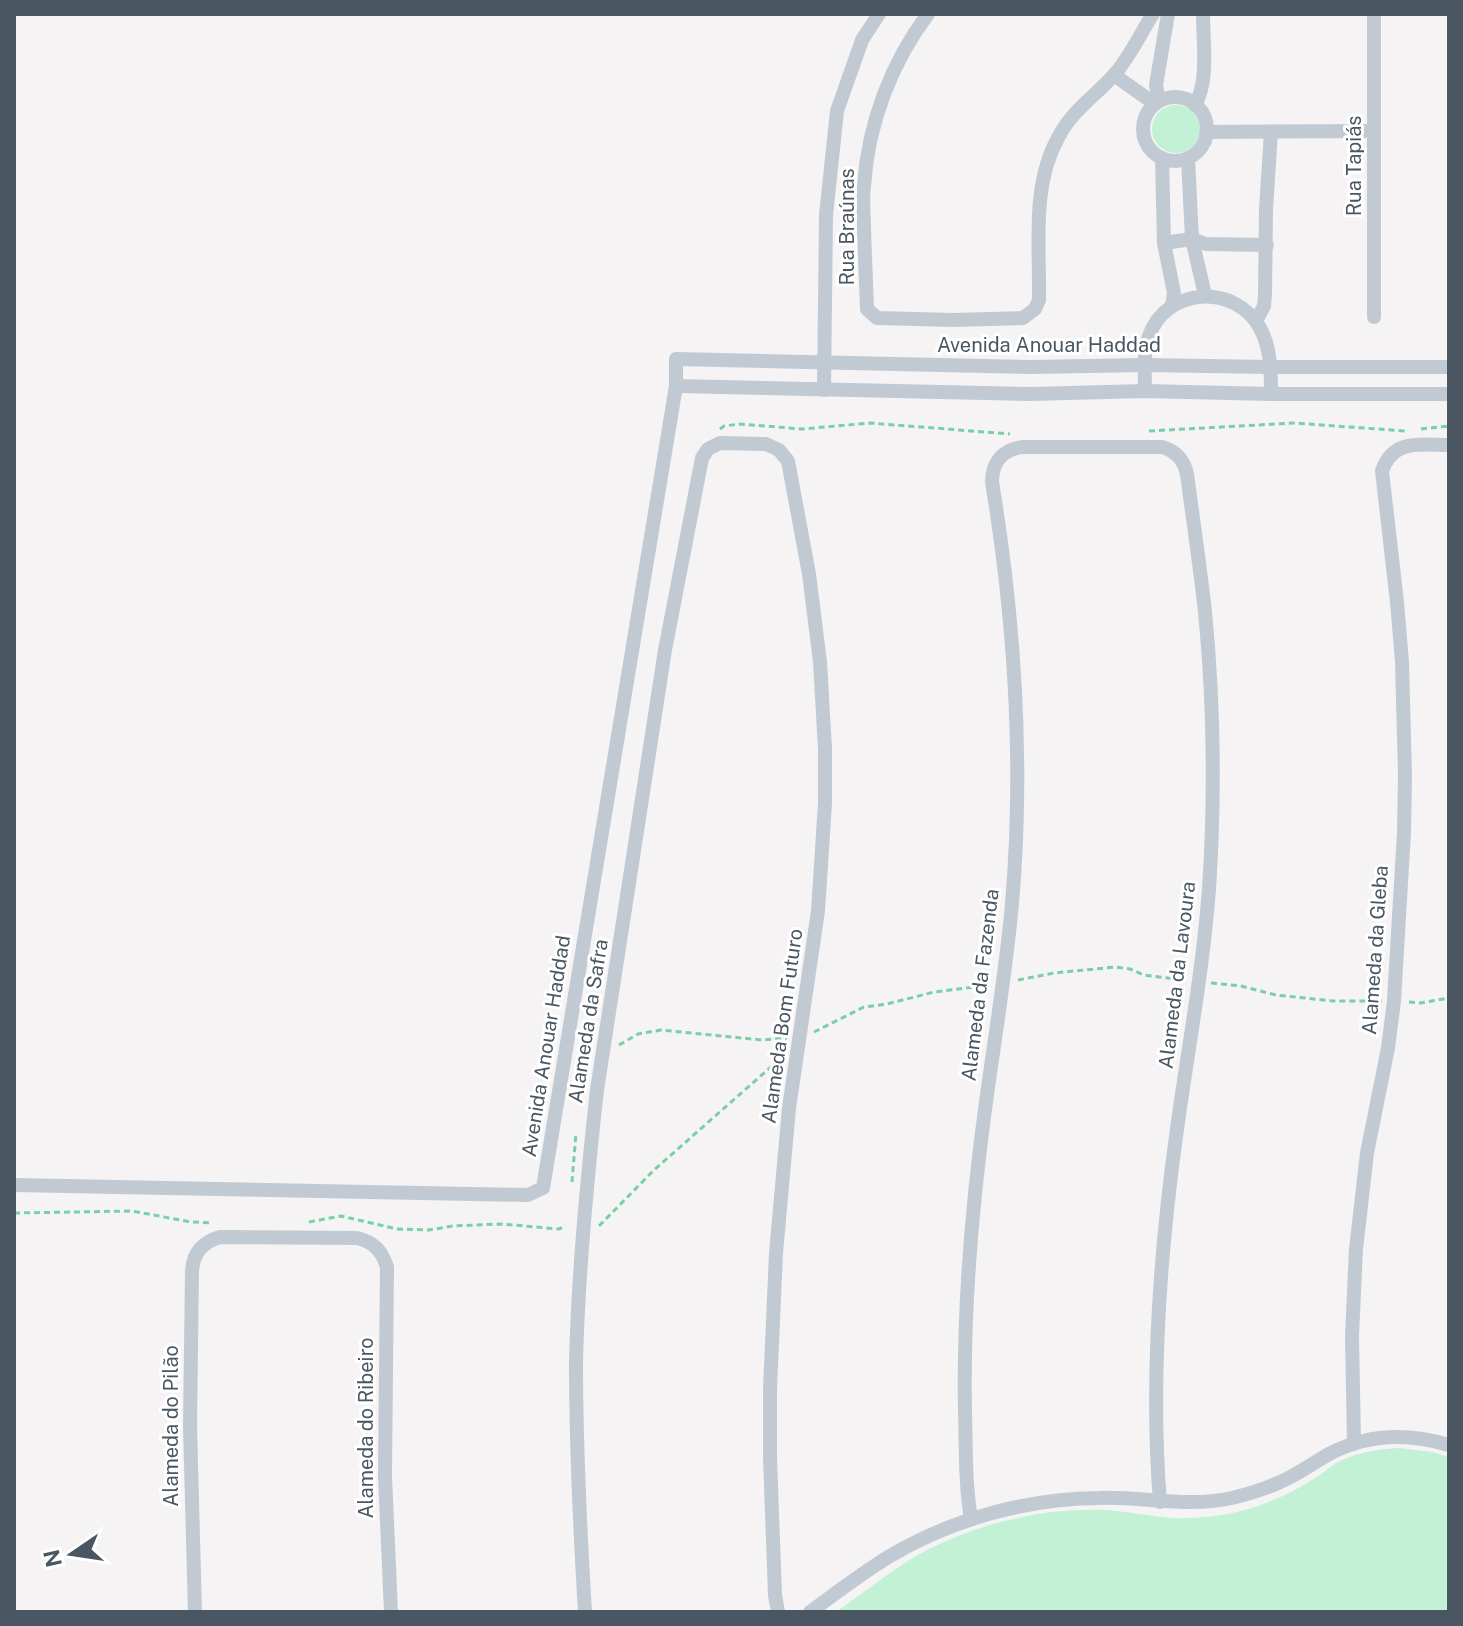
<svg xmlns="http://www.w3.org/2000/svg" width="1463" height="1626" font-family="'Public Sans',sans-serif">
	<rect width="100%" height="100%" fill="#f5f3f3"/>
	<g fill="#c3f1d5">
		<circle cx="1176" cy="129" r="24"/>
		<path d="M1399 1448 1432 1452 1449 1457V1612H836C861 1595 885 1575 911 1559 969 1525 1037 1508 1104 1510 1126 1511 1148 1516 1170 1518 1193 1519 1215 1517 1237 1512 1265 1505 1291 1494 1315 1478 1324 1473 1331 1465 1340 1461 1359 1452 1379 1449 1399 1448Z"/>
	</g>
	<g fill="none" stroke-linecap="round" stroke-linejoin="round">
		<g stroke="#7ad0a6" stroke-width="3" stroke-dasharray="6 4" stroke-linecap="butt">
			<polyline points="720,429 724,426 740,424 802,429 870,423 1010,434"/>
			<polyline points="1421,429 1449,426"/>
			<polyline points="1149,431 1294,423 1405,431"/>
			<polyline points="1018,980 1054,973 1115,967 1130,969 1144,975 1183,980"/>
			<polyline points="1211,983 1241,986 1276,995 1333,1001 1382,1001"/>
			<polyline points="1409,1002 1420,1003 1449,998"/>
			<polyline points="814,1032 864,1007 887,1004 934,992 990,985"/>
			<polyline points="619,1045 638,1034 661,1030 762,1040 787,1038"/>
			<polyline points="572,1182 576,1133"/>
			<polyline points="14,1213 132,1211 191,1222 213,1223"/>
			<polyline points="309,1222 341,1216 397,1229 429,1230 453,1226 501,1224 559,1229 566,1226"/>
			<polyline points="599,1226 654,1170 781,1058"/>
		</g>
		<g stroke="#c1cad2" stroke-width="14">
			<path d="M928 14C891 63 868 124 864 186 862 200 864 215 864 229 865 256 866 282 867 309L877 318 954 320 1023 318 1035 309 1039 300C1040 245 1031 185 1059 136 1072 111 1094 97 1113 76 1129 59 1140 34 1153 14"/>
			<polyline points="1114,75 1155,104"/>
			<circle cx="1175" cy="129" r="32"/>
			<polyline points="1159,101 1156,85 1168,14"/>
			<path d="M1195 105C1209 82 1203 41 1203 14"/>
			<polyline points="1206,132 1374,131"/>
			<polyline points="1162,158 1164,243 1174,293 1172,306"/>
			<polyline points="1188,158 1192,239 1205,295"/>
			<polyline points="1164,243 1192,239 1206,244 1267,245"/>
			<polyline points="1374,317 1374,14"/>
			<polyline points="1256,321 1264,306 1265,295 1266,209 1271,132"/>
			<polyline points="676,386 1031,394 1145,391 1271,394 1449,394"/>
			<polyline points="824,390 826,215 837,111 862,40 879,14"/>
			<path d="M1145 391C1145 374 1143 353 1149 336 1166 287 1235 283 1260 328 1271 348 1271 372 1271 394"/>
			<polyline points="14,1185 528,1195 543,1188 676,386 676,359 1031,367 1145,365 1271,367 1449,367"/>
			<path d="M1354 1444 1352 1336 1356 1249 1367 1153 1388 1048 1394 1001 1404 832 1405 775 1402 662 1397 602 1382 471C1393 438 1422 445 1449 445"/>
			<path d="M971 1519C965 1483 966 1447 965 1410 963 1308 972 1204 986 1102 995 1036 1006 971 1012 904 1024 763 1015 622 992 482 992 462 1003 449 1023 447H1162C1176 451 1184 460 1187 474 1193 520 1200 566 1205 612 1214 704 1215 797 1209 889 1203 970 1188 1049 1177 1129 1160 1251 1150 1379 1160 1502"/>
			<path d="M195 1612 190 1426 192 1271C193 1253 203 1242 220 1237L357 1238C374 1242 382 1251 387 1267L385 1476 391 1612"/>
			<path d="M585 1612C580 1529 576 1446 576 1363 578 1271 587 1180 597 1090L665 650 702 458 708 449 720 443 766 444 779 450 788 461 809 574 820 662 825 749V803L818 911 789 1108 776 1253 770 1389V1458L775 1595 778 1612"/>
			<path d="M810 1612C836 1593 862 1573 890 1556 953 1519 1025 1499 1098 1498 1144 1496 1185 1508 1232 1498 1253 1493 1275 1486 1294 1475 1307 1468 1318 1460 1331 1453 1368 1434 1409 1433 1449 1445"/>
		</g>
	</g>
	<g text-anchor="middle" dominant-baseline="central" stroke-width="6" stroke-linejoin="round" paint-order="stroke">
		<g font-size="20" fill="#4a5661" stroke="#fff">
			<text transform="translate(1354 166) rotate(-90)">Rua Tapiás</text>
			<text transform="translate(847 227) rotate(-90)">Rua Braúnas</text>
			<text x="1049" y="345">Avenida Anouar Haddad</text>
			<text transform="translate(1375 950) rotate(-86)">Alameda da Gleba</text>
			<text transform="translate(1177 975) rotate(-83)">Alameda da Lavoura</text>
			<text transform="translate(980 985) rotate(-83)">Alameda da Fazenda</text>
			<text transform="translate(588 1021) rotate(-81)">Alameda da Safra</text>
			<text transform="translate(782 1026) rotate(-82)">Alameda Bom Futuro</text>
			<text transform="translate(546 1046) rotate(-81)">Avenida Anouar Haddad</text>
			<text transform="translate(171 1426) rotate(-90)">Alameda do Pilão</text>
			<text transform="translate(366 1428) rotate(-90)">Alameda do Ribeiro</text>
		</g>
	</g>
	<rect width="1463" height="1626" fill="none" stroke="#4a5661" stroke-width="32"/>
	<g transform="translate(72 1554) rotate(257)" stroke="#ffffff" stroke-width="6" paint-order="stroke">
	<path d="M0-6L14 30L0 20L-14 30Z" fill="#4a5661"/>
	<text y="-12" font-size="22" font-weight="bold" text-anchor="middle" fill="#4a5661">N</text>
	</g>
</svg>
